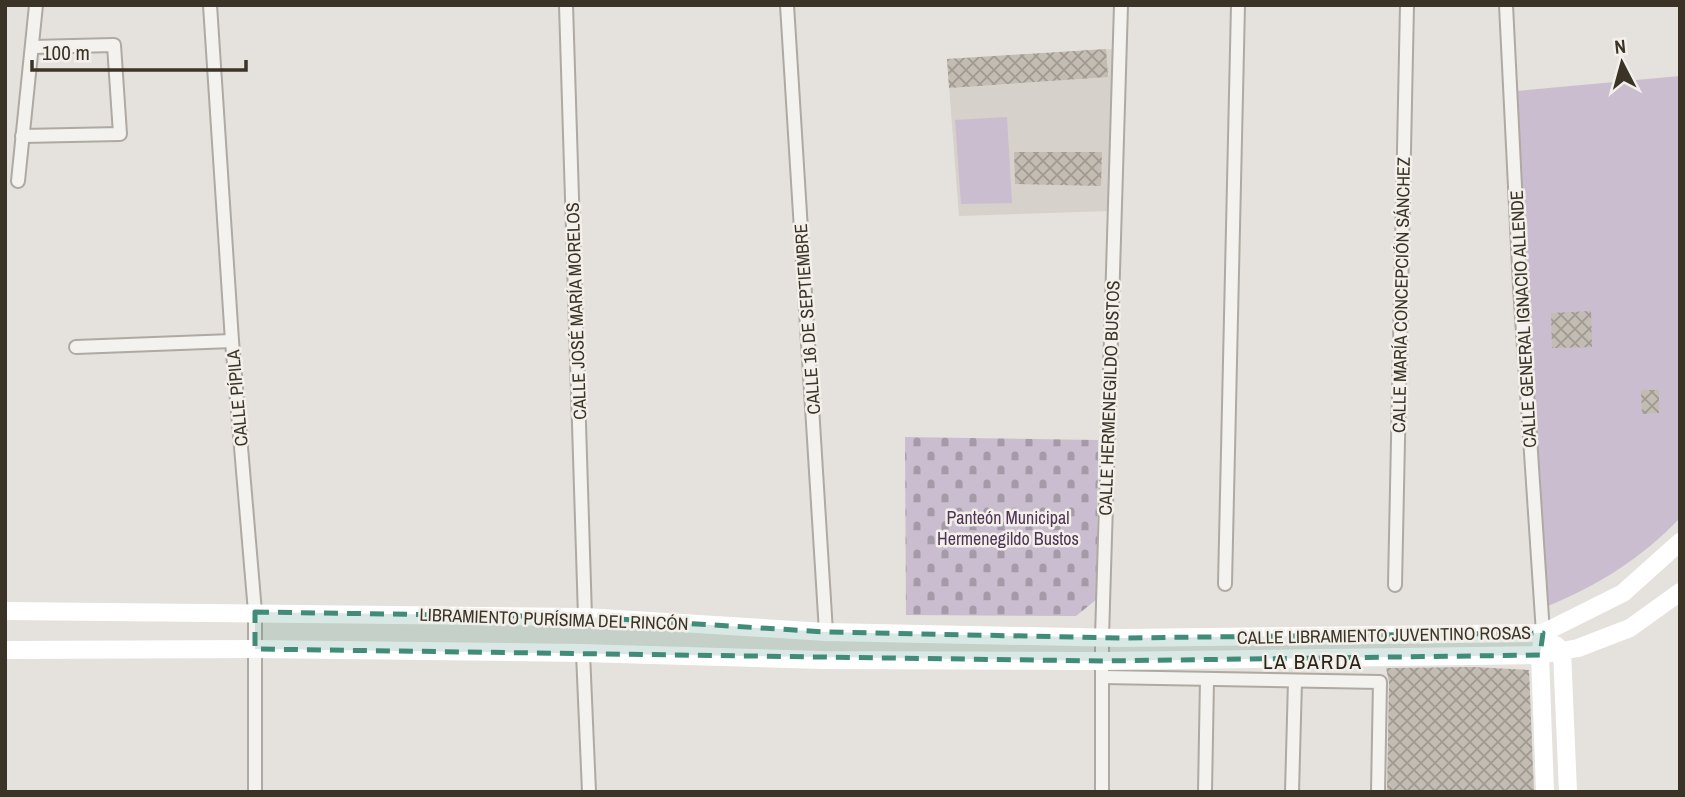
<svg xmlns="http://www.w3.org/2000/svg" width="1685" height="797" font-family="'Archivo Narrow',sans-serif">
	<defs>
		<pattern id="cemetery-stones" width="16" height="16" patternUnits="userSpaceOnUse" patternTransform="scale(1.75)"><rect width="16" height="16" fill="#cabdcf"/><path d="M2 7V4a2 2 0 0 1 4 0v3zM10 15v-3a2 2 0 0 1 4 0v3z" fill="#a59aa8"/></pattern>
		<pattern id="building-cross-hatch" width="8" height="8" patternUnits="userSpaceOnUse" patternTransform="scale(1.75)"><rect width="8" height="8" fill="#c2bcb3"/><path d="M0 0l8 8M0 8l8-8" fill="none" stroke="#9f9991"/></pattern>
	</defs>
	<rect width="100%" height="100%" fill="#e5e1dc"/>
	<polygon fill="#d6d1ca" points="1114,49 1110,211 959,216 947,59"/>
	<polygon fill="url(#cemetery-stones)" points="905,437 1098,440 1097,599 1076,616 906,615"/>
	<g fill="#cabdcf">
		<path d="M1680 76V518C1642 558 1596 587 1545 607L1517 91Z"/>
		<polygon points="1007,117 1012,203 961,204 955,120"/>
	</g>
	<g fill="url(#building-cross-hatch)">
		<polygon points="1106,49 1108,77 949,88 947,59"/>
		<polygon points="1014,152 1102,152 1101,186 1015,184"/>
		<polygon points="1591,311 1592,347 1552,348 1551,313"/>
		<polygon points="1641,390 1659,390 1659,413 1642,414"/>
		<polygon points="1473,667 1529,670 1534,792 1387,792 1389,682 1386,668"/>
	</g>
	<g fill="none" stroke-linecap="round" stroke-linejoin="round">
		<defs>
			<g id="street">
				<polyline points="210,5 232,341 255,612 255,792"/>
				<polyline points="566,5 585,617"/>
				<polyline points="787,5 826,632"/>
				<polyline points="1506,5 1520,287 1543,633"/>
				<polyline points="22,136 120,134 114,45 32,47"/>
				<polyline points="18,181 36,5"/>
				<polyline points="76,347 232,341"/>
				<polyline points="1225,584 1238,5"/>
				<polyline points="1395,585 1407,5"/>
				<polyline points="583,653 589,792"/>
				<polyline points="1103,677 1380,682 1378,792"/>
				<polyline points="1102,792 1102,637 1121,5"/>
				<polyline points="1205,792 1207,679"/>
				<polyline points="1292,792 1295,681"/>
			</g>
		</defs>
		<use href="#street" stroke="#aea9a2" stroke-width="16"/>
		<use href="#street" stroke="#f4f2ee" stroke-width="12"/>
		<g stroke="#fff" stroke-width="18">
			<polyline points="5,611 585,617 826,632 1121,638 1543,633 1623,593 1680,542"/>
			<polyline points="1542,643 1540,655 1545,792"/>
			<polyline points="1556,645 1562,651 1568,792"/>
			<polyline points="5,650 255,649 583,653 823,660 1102,661 1540,655 1578,648 1630,628 1680,592"/>
		</g>
	</g>
	<path fill="#418b79" fill-opacity="0.2" stroke="#418b79" stroke-width="5" stroke-dasharray="14 9" stroke-linejoin="round" d="M255 612 585 617 826 632 1121 638 1543 633 1540 655 1102 661 255 649Z"/>
	<g text-anchor="middle" dominant-baseline="central" stroke-width="5" stroke-linejoin="round" paint-order="stroke">
		<g font-size="18" fill="#3a3326" stroke="#f3f0eb">
			<text transform="translate(1401 295) rotate(-89)">CALLE MARÍA CONCEPCIÓN SÁNCHEZ</text>
			<text transform="translate(576 311) rotate(-92)">CALLE JOSÉ MARÍA MORELOS</text>
			<text transform="translate(807 319) rotate(-94)">CALLE 16 DE SEPTIEMBRE</text>
			<text transform="translate(1523 319) rotate(-93)">CALLE GENERAL IGNACIO ALLENDE</text>
			<text transform="translate(237 398) rotate(-95)">CALLE PÍPILA</text>
			<text transform="translate(1109 398) rotate(-88)">CALLE HERMENEGILDO BUSTOS</text>
			<text transform="translate(554 619) rotate(2)">LIBRAMIENTO PURÍSIMA DEL RINCÓN</text>
			<text transform="translate(1384 635) rotate(-1)">CALLE LIBRAMIENTO JUVENTINO ROSAS</text>
		</g>
		<g font-size="18" fill="#4f3455" stroke="#f3f0eb">
			<text x="1008" y="517">Panteón Municipal<tspan x="1008" dy="21">Hermenegildo Bustos</tspan></text>
		</g>
		<g font-size="21" letter-spacing="2" fill="#2b2519" stroke="#f3f0eb">
			<text x="1313" y="661">LA BARDA</text>
		</g>
	</g>
	<rect width="1685" height="797" fill="none" stroke="#3a3326" stroke-width="14"/>
	<g transform="translate(1622 63) rotate(354)" stroke="#f3f0eb" stroke-width="5" paint-order="stroke">
	<path d="M0-5L12 26L0 18L-12 26Z" fill="#3a3326"/>
	<text y="-10" font-size="19" font-weight="bold" text-anchor="middle" fill="#3a3326">N</text>
	</g>
	<path d="M32 60v10h214v-10" fill="none" stroke="#3a3326" stroke-width="3.5"/>
	<text x="42" y="60" font-size="21" fill="#3a3326" stroke="#f3f0eb" stroke-width="5" paint-order="stroke">100 m</text>
</svg>
